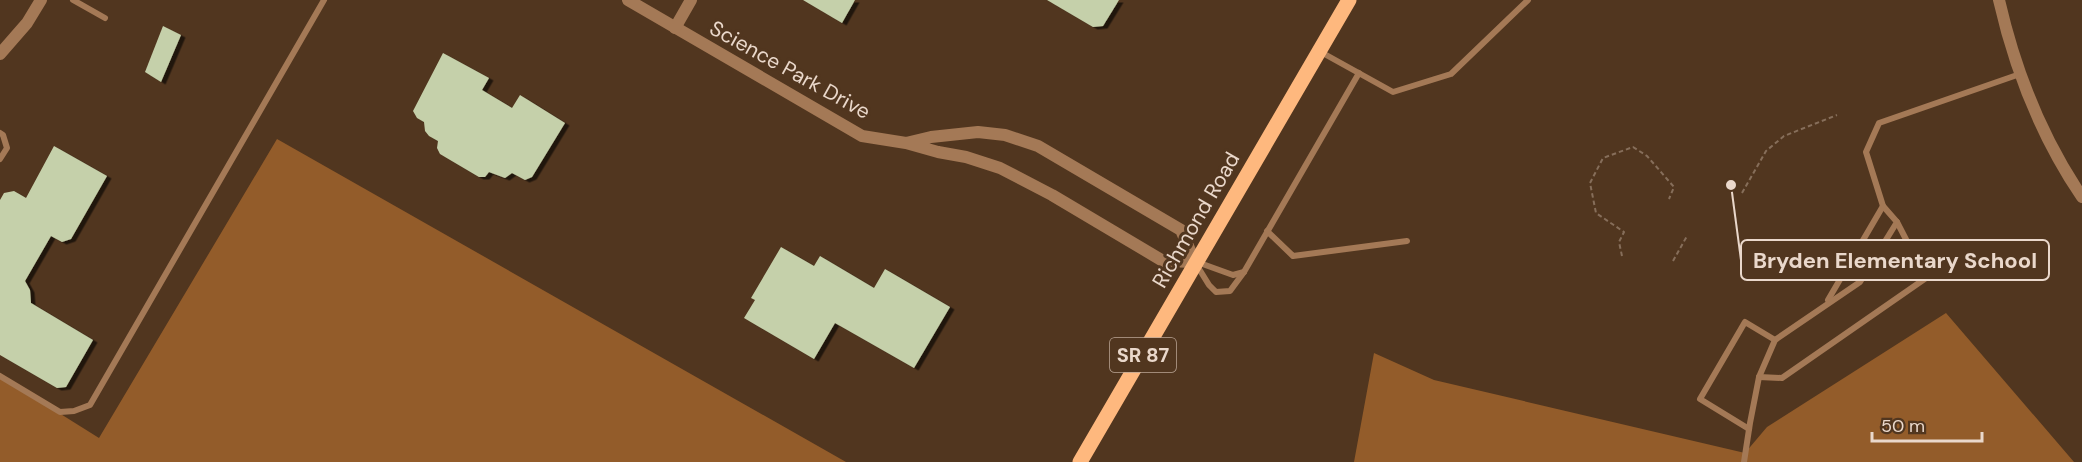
<svg xmlns="http://www.w3.org/2000/svg" width="2082" height="462" font-family="'DM Sans',sans-serif">
	<defs>
		<filter id="shadow"><feDropShadow dx="4.5" dy="2.5" stdDeviation="0" flood-color="#0009"/></filter>
	</defs>
	<rect width="100%" height="100%" fill="#51361f"/>
	<g fill="#935c2a">
		<polygon points="277,139 846,462 0,462 0,376 99,438"/>
		<polygon points="1946,313 2074,462 1354,462 1374,353 1434,380 1745,453 1767,427"/>
	</g>
	<g fill="#c5d0aa" filter="url(#shadow)">
		<polygon points="803,0 855,0 842,23"/>
		<polygon points="1047,0 1119,0 1103,26 1093,27"/>
		<polygon points="163,26 181,35 161,82 145,72"/>
		<polygon points="443,53 489,78 482,90 512,108 520,95 565,123 532,177 525,180 512,173 505,178 489,172 485,177 479,177 440,154 437,148 438,141 429,136 425,131 424,122 417,118 413,111"/>
		<polygon points="54,146 107,176 71,239 62,242 51,236 25,281 30,290 31,303 93,340 66,387 57,388 0,355 0,200 4,193 14,191 26,198"/>
		<polygon points="781,247 814,266 820,256 874,288 885,269 950,307 914,368 835,323 814,359 744,318 755,300 751,298"/>
	</g>
	<g fill="none" stroke-linecap="round" stroke-linejoin="round">
		<g stroke="#866e5a" stroke-width="2" stroke-dasharray="4.5 3" stroke-linecap="butt">
			<polyline points="1742,193 1766,151 1784,136 1837,115"/>
			<polyline points="1622,256 1619,242 1624,232 1596,213 1590,183 1603,158 1633,147 1647,156 1674,187 1669,199"/>
			<polyline points="1673,261 1687,236"/>
		</g>
		<g stroke="#a47956" stroke-width="6">
			<polyline points="73,0 105,18"/>
			<polyline points="1319,51 1393,92 1451,74 1528,0"/>
			<polyline points="0,133 3,135 7,148 0,159"/>
			<polyline points="1267,231 1293,256 1407,241"/>
			<polyline points="1197,262 1233,275 1244,272"/>
			<polyline points="1196,264 1209,285 1216,292 1230,291 1244,272 1359,73"/>
			<polyline points="1828,300 1883,206"/>
			<polyline points="0,376 60,412 74,411 90,405 324,0"/>
			<polyline points="1759,377 1782,378 1926,278 1897,222"/>
			<polyline points="1749,429 1700,399 1745,322 1775,340"/>
			<polyline points="1744,462 1750,423 1759,377 1775,340 1860,282 1897,222 1883,206 1866,152 1879,123 2020,74"/>
		</g>
		<g stroke="#a47956" stroke-width="12">
			<polyline points="628,0 862,136 906,143 938,152 966,157 1000,168 1052,195 1163,261 1195,262 1181,230 1038,146 1005,135 978,132 931,137 906,143"/>
			<path d="M1999 0C2015 70 2042 138 2082 197"/>
			<polyline points="675,28 691,0"/>
			<polyline points="0,54 27,23 41,0"/>
		</g>
		<polyline stroke="#feb87e" stroke-width="15" points="1080,462 1349,0"/>
	</g>
	<g text-anchor="middle" dominant-baseline="central" stroke-width="6" stroke-linejoin="round" paint-order="stroke">
		<rect fill="#51361f" stroke="#bca797" stroke-width="1.5" x="1110" y="338" width="66" height="34" rx="4.5"/>
		<g font-size="20" font-weight="bold" fill="#ead8cb">
			<text x="1143" y="355">SR 87</text>
		</g>
		<g font-size="21" fill="#ead8cb" stroke="#51361f">
			<text transform="translate(790 70) rotate(29)">Science Park Drive</text>
			<text transform="translate(1196 220) rotate(-60)">Richmond Road</text>
		</g>
	</g>
	<path fill="none" stroke="#ead8cb" stroke-width="2" d="M1731 185L1741 260"/>
	<circle fill="#ead8cb" stroke="#51361f" stroke-width="2" cx="1731" cy="185" r="6"/>
	<rect fill="#51361f" stroke="#ead8cb" stroke-width="2" x="1741" y="240" width="308" height="40" rx="6"/>
	<g font-size="22" text-anchor="middle" font-weight="bold" fill="#ead8cb">
		<text x="1895" y="268">Bryden Elementary School</text>
	</g>
	<path d="M1872 432v9h110v-9" fill="none" stroke="#ead8cb" stroke-width="3"/>
	<text x="1881" y="432" font-size="18" fill="#ead8cb" stroke="#51361f" stroke-width="4.5" paint-order="stroke">50 m</text>
</svg>
